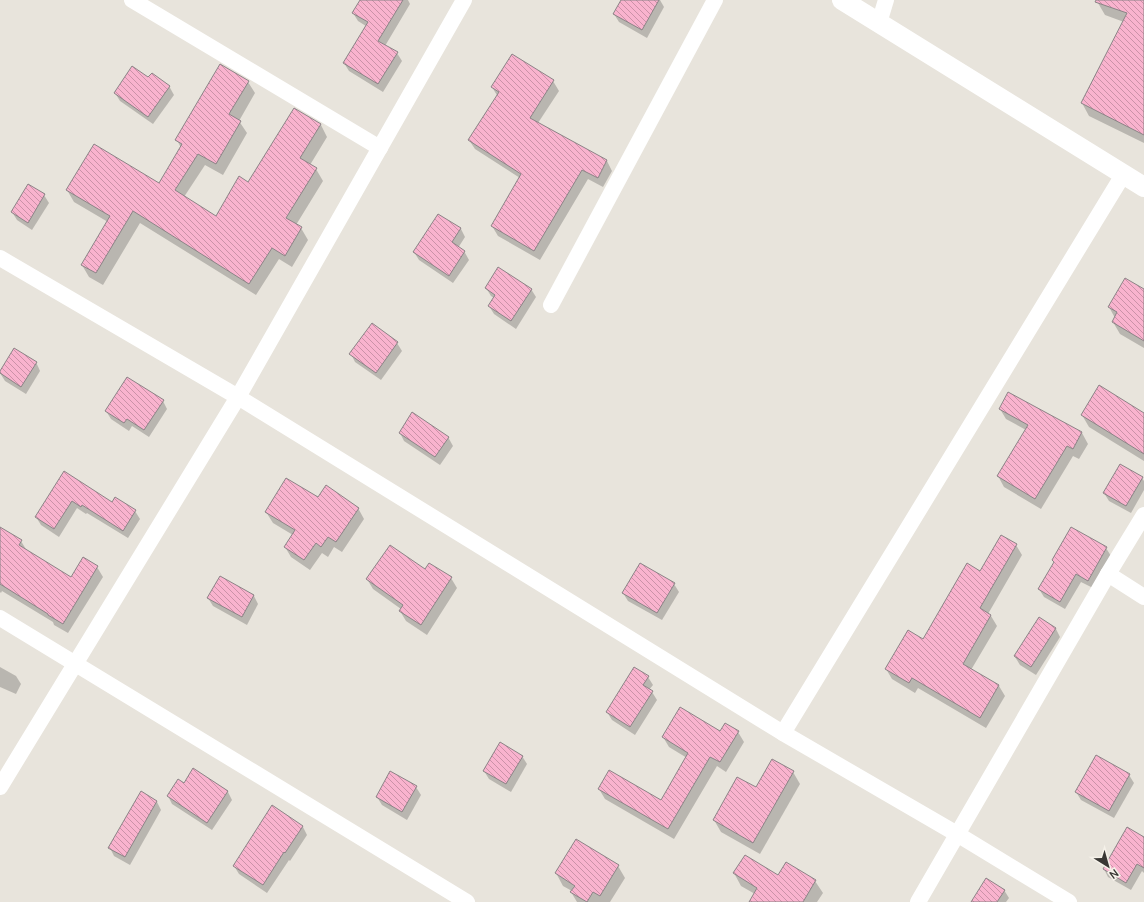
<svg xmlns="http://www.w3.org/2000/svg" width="1144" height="902" font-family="Manrope,sans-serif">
	<defs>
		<pattern id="building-back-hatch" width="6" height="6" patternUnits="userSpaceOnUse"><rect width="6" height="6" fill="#f9b3ce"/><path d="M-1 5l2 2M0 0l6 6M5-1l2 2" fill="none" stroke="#cb92a8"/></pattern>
	</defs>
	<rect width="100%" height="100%" fill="#e8e4dc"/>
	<g fill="#0003">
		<polygon points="361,0 408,0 410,4 385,46 397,53 402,61 383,92 349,71 344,63 366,26 358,21 353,13"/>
		<polygon points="622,0 660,0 664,7 647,38 619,22 614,14"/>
		<polygon points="1099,0 1144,0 1144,143 1089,116 1082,103 1124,22 1105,15 1098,3"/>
		<polygon points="553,81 559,91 538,123 607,161 612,171 603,187 588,179 540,260 498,236 492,226 520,178 475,149 469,140 498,97 492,87"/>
		<polygon points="248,82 255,93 239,121 247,133 223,175 205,165 184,197 216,217 248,183 294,109 321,125 327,137 310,165 316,169 323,181 296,225 301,228 308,240 292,267 279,259 256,295 140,223 103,285 89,277 82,265 108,222 74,202 67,190 159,184 181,148 177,140"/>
		<polygon points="169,86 174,95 153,124 120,101 115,93"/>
		<polygon points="44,195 49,203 32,230 17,220 12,212"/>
		<polygon points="439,215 461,229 465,237 458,248 464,251 469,260 453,283 419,260 414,252"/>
		<polygon points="486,288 531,289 536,297 516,329 494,314 489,306 494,298 491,296"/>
		<polygon points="1144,290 1144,348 1120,334 1113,322 1115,318 1109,307"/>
		<polygon points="372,325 397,343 402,351 381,380 355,362 351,354"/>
		<polygon points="36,362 40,371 26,394 5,381 0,373"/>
		<polygon points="1009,393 1082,433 1088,444 1079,459 1073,456 1041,509 1004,487 998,476 1026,430 1006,419 1000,409"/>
		<polygon points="163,401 167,409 149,437 132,426 129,431 111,419 106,411"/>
		<polygon points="1144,414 1144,461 1089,427 1082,415"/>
		<polygon points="400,433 448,437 453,446 440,465 404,441"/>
		<polygon points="64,473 113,503 135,511 140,519 128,538 87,513 86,514 77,508 59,537 41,525 36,517"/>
		<polygon points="1142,478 1144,481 1144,490 1131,513 1109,501 1104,493"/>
		<polygon points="318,498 358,508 364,519 342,552 334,547 328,557 322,553 310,570 291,557 285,547 293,535 273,523 266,512"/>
		<polygon points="0,536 21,541 27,551 71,578 97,567 103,577 68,633 54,625 53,622 2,591 1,593 0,592"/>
		<polygon points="1016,545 1022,555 988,614 991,616 997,626 971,670 999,686 1005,696 986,728 918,688 915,693 892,679 886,669 923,640 981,572"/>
		<polygon points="1106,548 1111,556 1093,588 1081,582 1065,609 1044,597 1039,589 1055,564 1053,560"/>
		<polygon points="425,571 451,578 457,588 427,635 406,621 400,611 401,609 373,589 367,579"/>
		<polygon points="220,577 254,596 258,604 247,625 213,606 208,598"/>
		<polygon points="674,584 679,592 662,620 628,601 623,593"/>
		<polygon points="1040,619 1056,629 1060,637 1036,675 1020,665 1015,657"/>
		<polygon points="0,667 16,676 21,684 16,694 0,687"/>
		<polygon points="648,677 653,685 649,690 652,692 657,700 635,735 612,720 607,712"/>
		<polygon points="720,732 738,732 744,742 726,772 717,766 674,839 605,799 599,789 661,801 687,758 669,747 663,737"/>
		<polygon points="522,756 527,764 511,792 489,779 484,771"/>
		<polygon points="194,769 228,792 232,800 212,830 172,804 168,796 184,784"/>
		<polygon points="793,772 800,784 760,854 721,832 714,820 756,788"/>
		<polygon points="1129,775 1134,783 1114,818 1081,800 1076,792"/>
		<polygon points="416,787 421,795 407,820 382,805 377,797"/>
		<polygon points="141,792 157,802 161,810 130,865 114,856 110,848"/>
		<polygon points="272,807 303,827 307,835 290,861 289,860 267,893 239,874 234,866"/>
		<polygon points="1144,838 1144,873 1142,871 1131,890 1108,877 1104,869"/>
		<polygon points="787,864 815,881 823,893 817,902 750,902 755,894 741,886 734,873 779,877"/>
		<polygon points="618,866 625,878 610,902 577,902 571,892 572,891 563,886 556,873"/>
		<polygon points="1004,890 1009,898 1006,902 972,902"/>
	</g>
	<g fill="url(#building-back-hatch)" stroke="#8c8487">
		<polygon points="360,0 403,0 378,41 398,52 378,84 343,63 368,22 352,13"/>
		<polygon points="621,0 659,0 642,30 613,14"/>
		<polygon points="1096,0 1144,0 1144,135 1081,103 1127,13 1095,2"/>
		<polygon points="512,54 554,80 530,118 607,160 598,178 582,170 534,251 491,226 521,174 468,140 499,92 491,87"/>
		<polygon points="220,64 249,81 229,114 241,121 216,164 198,154 175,190 216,216 239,176 248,182 294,108 321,124 300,158 317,168 286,218 302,227 285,256 272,248 249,284 133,211 96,273 81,265 110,216 66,190 94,144 159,183 182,144 175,140"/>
		<polygon points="132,66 148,77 152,73 170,86 148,117 114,93"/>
		<polygon points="28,184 45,194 28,223 11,212"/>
		<polygon points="438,214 461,228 452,242 465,251 449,276 413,252"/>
		<polygon points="498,267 532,289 511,321 488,306 495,295 485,288"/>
		<polygon points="1125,278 1144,289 1144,341 1112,322 1117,312 1108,307"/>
		<polygon points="372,323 398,342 376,373 349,354"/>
		<polygon points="14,348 37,362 21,387 0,373 0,371"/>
		<polygon points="127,377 164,400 144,430 127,419 124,423 105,411"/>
		<polygon points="1099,385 1144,413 1144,454 1081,415"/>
		<polygon points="1008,392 1082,432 1073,449 1067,446 1035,499 997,476 1028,425 999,409"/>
		<polygon points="412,412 449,437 435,457 399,433"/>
		<polygon points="1120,464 1143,477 1126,506 1103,493"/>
		<polygon points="64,471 112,502 115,497 136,510 123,531 82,505 81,507 72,501 54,529 35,517"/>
		<polygon points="286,478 318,497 326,485 359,508 336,542 328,537 321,547 316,543 304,560 284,547 295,530 265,512"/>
		<polygon points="0,527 22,540 19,545 71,577 83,557 98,566 63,624 48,615 48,614 0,584"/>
		<polygon points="1071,527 1107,547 1088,581 1076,574 1060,602 1038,589 1054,562 1052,560"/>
		<polygon points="1001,535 1017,544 980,608 991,615 963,664 999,685 980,718 912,678 909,683 885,669 908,630 923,639 967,563 980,571"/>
		<polygon points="390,545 425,569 429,563 452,577 421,625 399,611 403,605 366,579"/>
		<polygon points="640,563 675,583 657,613 622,593"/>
		<polygon points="220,576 254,595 242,617 207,598"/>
		<polygon points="1039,617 1056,628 1031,667 1014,656"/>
		<polygon points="634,667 649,676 643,685 653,691 630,727 606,712"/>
		<polygon points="680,707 720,731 725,723 739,731 720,762 710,757 668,829 598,789 609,770 661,800 688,753 662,737"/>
		<polygon points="500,742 523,756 506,784 483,771"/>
		<polygon points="1096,755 1130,774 1109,811 1075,792"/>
		<polygon points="772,759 794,771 753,843 713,820 737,777 756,787"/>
		<polygon points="193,768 228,791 207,823 167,796 178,779 184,783"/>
		<polygon points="390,771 417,786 402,812 376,797"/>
		<polygon points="141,791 157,801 125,857 108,848"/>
		<polygon points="272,805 303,826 285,853 284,852 263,885 233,866"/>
		<polygon points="1127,827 1144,837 1144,868 1137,864 1126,883 1103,869"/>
		<polygon points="576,839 619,865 600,896 593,892 587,902 570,892 575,886 555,873"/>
		<polygon points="745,855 778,875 786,862 816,880 803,902 749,902 757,888 733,873"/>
		<polygon points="986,878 1005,890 997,902 971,902"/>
	</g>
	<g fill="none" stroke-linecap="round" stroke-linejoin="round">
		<g stroke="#fff" stroke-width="16">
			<polyline points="132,0 380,148"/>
			<polyline points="879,23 886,0"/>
			<polyline points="0,258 238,397 783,733 957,834 1069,902"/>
			<polyline points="551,305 715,0"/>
			<polyline points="1108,574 1144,597"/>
			<polyline points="0,618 467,902"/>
			<polyline points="783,733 1123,175"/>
			<polyline points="0,787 238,397 464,0"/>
			<polyline points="918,902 1108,574 1144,515"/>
		</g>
		<polyline stroke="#fff" stroke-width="20" points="842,0 1144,187"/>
	</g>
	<g transform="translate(1108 866) rotate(143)" stroke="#f5f1e9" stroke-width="3" paint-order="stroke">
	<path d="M0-3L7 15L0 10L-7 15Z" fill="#393734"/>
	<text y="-6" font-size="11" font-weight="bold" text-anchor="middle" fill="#393734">N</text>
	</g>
</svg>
